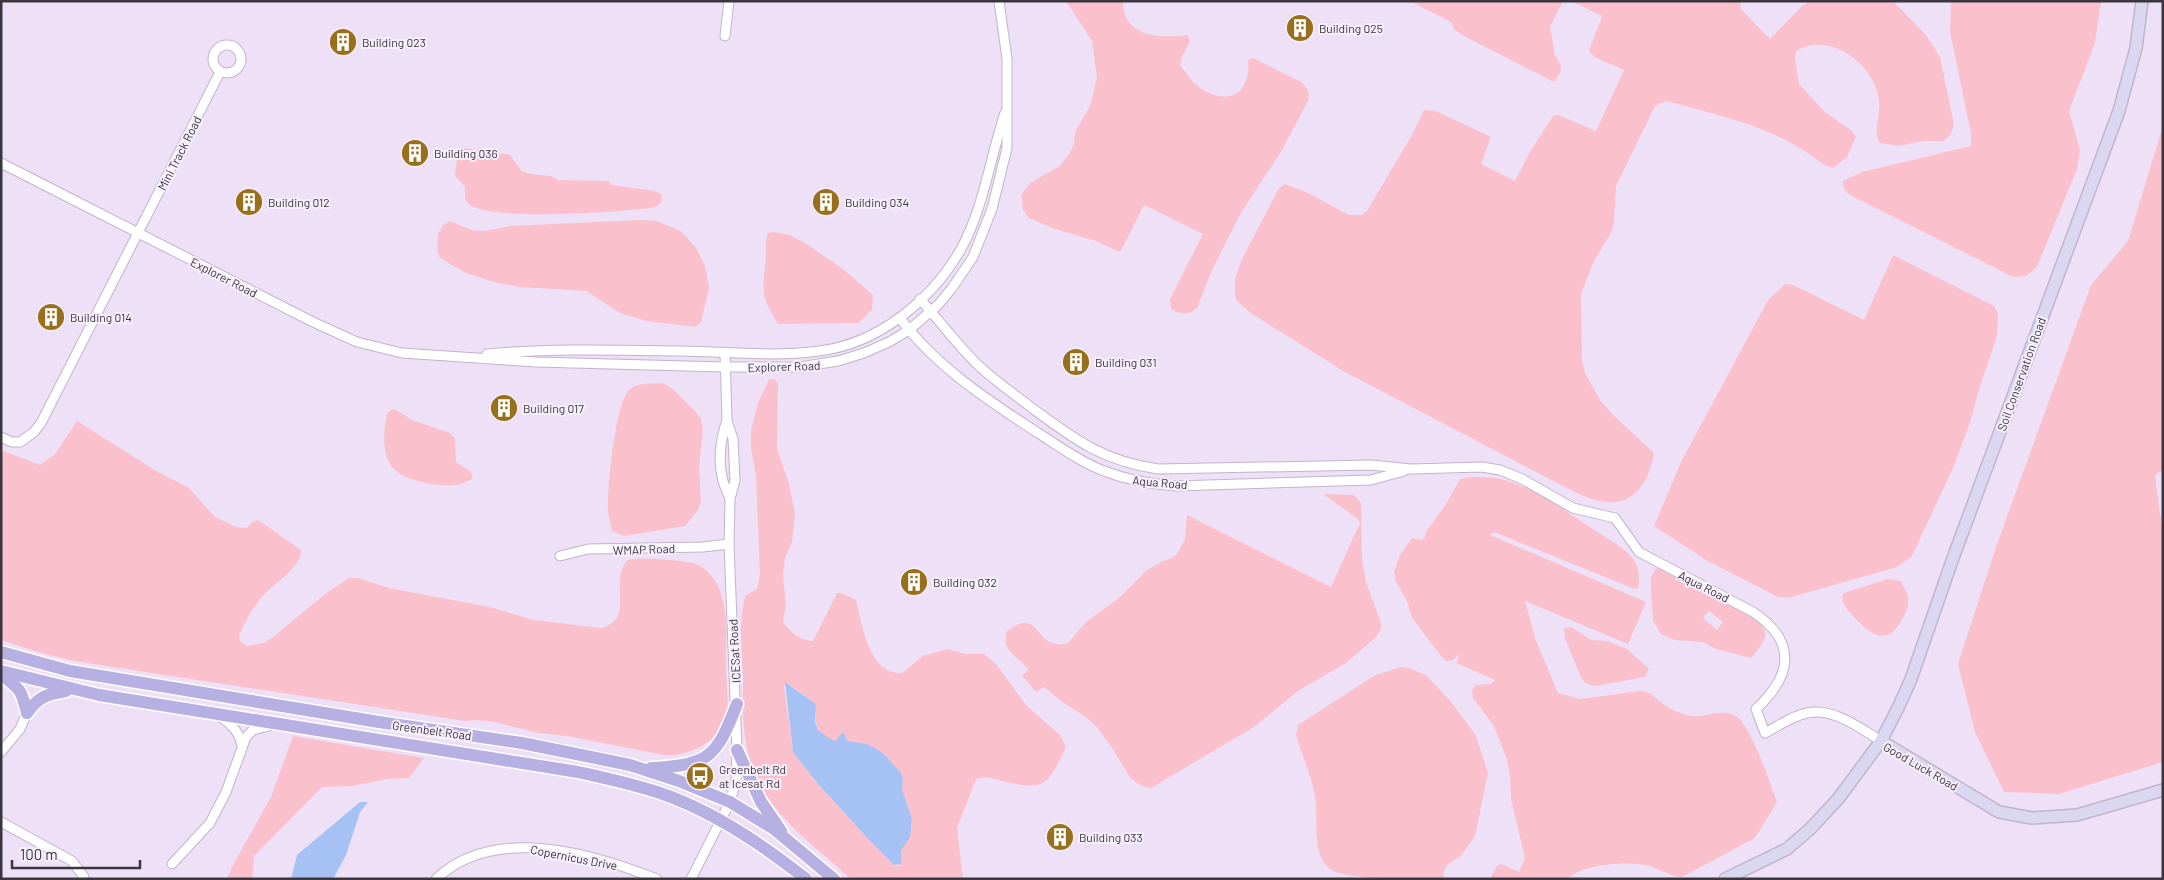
<svg xmlns="http://www.w3.org/2000/svg" width="2164" height="880" font-family="Barlow,sans-serif">
	<rect width="100%" height="100%" fill="#eee0f6"/>
	<g fill="#fac1cd" fill-rule="evenodd">
		<path d="M1066 1H1123C1123 39 1162 38 1188 35L1190 42 1182 56 1180 65C1187 74 1194 85 1205 91 1233 106 1251 90 1248 60L1253 58 1303 83 1309 93 1308 101 1282 150 1241 213 1212 270 1197 308 1190 313H1179L1171 309 1170 299 1203 234 1144 205 1121 251H1117L1096 241 1055 229 1029 218 1023 210 1021 195 1030 183 1060 166 1069 154 1074 144 1075 132 1090 106 1097 78 1092 41Z"/>
		<polygon points="1410,1 1563,1 1550,27 1555,55 1561,65 1560,73 1554,82 1462,35 1454,29 1451,22"/>
		<path d="M1571 1H1740L1741 9 1770 39 1803 5 1811 1H1893L1926 35 1940 57 1954 124 1951 134 1944 141H1923L1899 146 1880 143C1872 129 1881 116 1879 101 1876 65 1830 30 1796 51L1795 58 1799 84 1825 112 1852 131 1856 137 1847 157 1833 168 1824 165C1775 126 1725 117 1666 101L1655 106 1616 186 1614 222 1611 233 1593 263 1581 294 1582 360 1585 373 1600 400 1613 415 1653 452 1654 456C1651 464 1649 475 1644 482 1623 517 1588 499 1561 485L1345 372 1252 314 1237 301 1235 296V280L1241 261 1279 188 1285 184 1308 193 1349 215H1362L1367 211 1412 135 1424 110 1436 111 1491 137 1481 164 1515 181 1531 150 1553 116 1558 115 1596 131 1624 70 1594 57 1589 51 1602 16Z"/>
		<path d="M1951 1H2101L2095 43 2069 111 2080 150 2077 169 2037 267 2026 276 2013 277 1852 196C1845 192 1843 189 1843 181L1862 172 1971 146V133L1950 32Z"/>
		<polygon points="2163,126 2163,470 2155,475 2163,536 2163,762 2059,794 2004,792 1975,732 1958,664 1996,547 2091,285 2128,241"/>
		<path d="M463 148 510 155 522 171 531 174 551 176 558 180 608 181 612 185 655 191 661 194 662 201 657 206 650 208C619 212 493 221 470 205 464 201 465 194 465 187L455 176 458 149Z"/>
		<polygon points="639,220 657,221 681,231 696,248 705,266 709,288 701,322 695,327 647,321 620,313 586,291 519,287 494,282 466,273 440,258 437,250 438,234 443,225 450,221 471,230 484,231 511,226"/>
		<path d="M773 232 790 235 805 243 843 269 873 295 872 310 858 323 778 324C759 293 763 290 766 256 766 247 765 241 768 233Z"/>
		<polygon points="1893,255 1994,306 1998,314 1997,336 1980,386 1970,422 1953,468 1912,556 1897,567 1788,598 1778,597 1706,560 1654,526 1682,460 1768,300 1785,284 1793,285 1864,320"/>
		<path d="M769 379 776 380 778 384 777 449 789 484 795 513 792 542 785 558 783 576 786 605 783 621C788 631 801 641 813 641L837 593H842L856 600C862 624 869 675 902 673L923 656 948 649 965 654H984L996 664 1026 705 1060 735 1066 747C1047 786 1046 791 1002 781 992 778 986 776 976 779L957 828 963 879H851C806 838 761 811 747 748 742 726 743 701 743 679 742 650 738 624 745 596L757 589 760 575 756 476 751 448V431L758 403ZM789 684 816 704C814 722 816 735 835 741L843 732 848 741 867 744 879 750 888 758 901 773 903 779 902 789 912 819 910 835 901 851V864L898 866 894 865 870 841 818 784 793 752 784 686Z"/>
		<path d="M663 383 673 389 694 410 701 419 703 429 699 467 701 501 698 510 685 526 624 536 612 531C611 524 609 518 608 512 607 490 615 402 630 389 638 382 653 384 663 383Z"/>
		<path d="M394 409 412 420 450 433 455 438 456 462 471 472 473 479C467 481 461 485 455 485 439 487 403 481 393 468 381 452 383 430 388 412Z"/>
		<path d="M77 421 158 472 189 488 215 517 236 527 247 528 252 522 258 520 301 550C302 568 271 585 261 598 252 609 244 623 239 636L241 642 247 646 263 643 272 638 325 594 349 578H358L389 588 489 607 534 620 601 628C637 618 607 581 628 560 641 557 656 559 670 560 679 561 691 561 700 566 733 586 725 635 726 668 726 686 732 714 721 729 708 746 685 757 664 755L567 736 538 733 494 722 477 720 465 721 74 661 38 652 1 640V450L40 465 55 454Z"/>
		<path d="M1471 477C1482 477 1494 477 1505 480 1538 490 1568 513 1596 531 1608 539 1624 547 1633 559 1639 566 1640 580 1638 588L1635 589 1494 532 1490 535 1646 602 1628 644 1525 601 1536 641 1558 693 1580 699 1640 691C1652 692 1653 696 1662 703 1667 708 1676 711 1683 714 1702 721 1713 709 1732 714 1750 719 1770 784 1777 802L1755 838 1682 877C1669 876 1658 868 1645 865 1626 861 1582 864 1567 879H1490L1497 866 1501 864 1519 872 1525 858 1511 799 1510 776 1507 760 1494 726 1473 698 1472 690 1476 685 1491 684 1495 680 1456 663 1460 653 1453 660 1446 661 1441 656 1412 618 1407 601 1395 580 1394 572 1400 555 1412 538 1422 540 1425 537 1426 532 1446 504 1460 479Z"/>
		<path d="M1323 494 1354 495 1361 503 1362 559 1366 582 1381 623V629L1376 637 1346 663 1298 691 1254 727 1151 788 1142 786 1131 779 1112 748 1097 727 1087 718 1061 701 1044 687 1036 692 1022 675 1029 670C1019 656 1000 652 1007 631 1039 608 1033 641 1057 644 1060 645 1065 644 1068 643L1086 622 1119 598 1147 570 1163 561 1172 558 1178 553 1185 539 1187 515 1331 587 1360 523 1358 519Z"/>
		<path d="M1656 568 1663 569C1680 578 1761 615 1765 631 1768 639 1756 652 1751 658L1716 649 1703 642 1674 640 1661 634 1653 621 1651 591V577ZM1709 611 1723 622 1717 630 1703 618Z"/>
		<path d="M1888 579 1901 581C1903 587 1908 593 1908 599 1909 608 1905 614 1901 621 1887 648 1868 633 1853 616 1847 609 1843 605 1842 596L1844 593Z"/>
		<polygon points="1571,627 1591,640 1607,641 1627,649 1646,666 1649,669 1645,677 1595,686 1585,683 1580,675 1565,638 1564,628"/>
		<path d="M1401 667 1409 668 1426 675 1452 703 1476 736 1488 773 1475 836 1461 856 1447 865 1443 873 1444 879C1420 879 1349 880 1331 870 1310 854 1319 819 1315 797 1312 776 1302 756 1296 735L1298 725 1366 681 1376 675Z"/>
		<polygon points="293,736 424,758 409,778 387,779 353,786 322,787 254,856 252,879 227,879 234,863 271,797"/>
	</g>
	<g fill="#a6c2f4">
		<polygon points="785,682 816,704 815,721 818,730 827,737 835,741 843,732 848,741 867,744 879,750 888,758 901,773 903,779 902,789 912,819 910,837 901,851 901,864 894,865 870,841 818,784 793,752"/>
		<polygon points="360,802 368,802 360,812 346,855 333,879 291,879 297,855"/>
	</g>
	<g fill="none" stroke-linecap="round" stroke-linejoin="round">
		<defs>
			<g id="street">
				<polyline points="725,36 729,1"/>
				<circle cx="227" cy="59" r="14"/>
				<polyline points="1,163 313,322 357,342 402,353 536,362 724,367 800,367 838,361 864,353 889,342 909,330 938,305 952,288 973,257 992,209 1007,148 1007,59 999,1"/>
				<path d="M920 299C940 321 957 345 978 365 995 381 1014 394 1032 408 1075 440 1103 461 1158 469L1371 465 1411 469 1482 467 1500 470 1522 479 1573 508 1615 518 1639 552 1753 612C1797 641 1793 675 1756 709L1765 733C1778 726 1792 716 1807 713 1833 707 1860 728 1881 741"/>
				<path d="M900 318C935 366 989 401 1038 433 1059 446 1080 462 1104 471 1127 480 1150 484 1175 486L1371 480 1404 471"/>
				<path d="M487 354C552 348 617 350 683 351 727 352 775 357 819 351 878 344 932 300 961 249 984 207 990 158 1005 113"/>
				<path d="M727 421C721 436 718 460 722 476 723 484 727 491 730 499"/>
				<polyline points="1,437 12,442 20,442 34,432 41,423 220,72"/>
				<polyline points="560,556 588,549 703,547 729,544"/>
				<path d="M219 716C231 724 238 730 242 745"/>
				<polyline points="1,752 20,729 27,713"/>
				<polyline points="1,822 72,861 84,877"/>
				<polyline points="172,864 210,823 226,792 246,737 253,730 273,725"/>
				<path d="M436 879C494 824 591 853 657 879"/>
				<polyline points="691,879 730,802 736,781 737,750 729,544 730,499 735,480 733,439 727,421 725,352"/>
			</g>
			<g id="secondary">
				<polyline points="1881,741 1999,812 2032,818 2077,815 2163,790"/>
				<polyline points="1725,879 1787,849 1811,828 1838,799 1881,741 1899,706 1911,679 1953,558 2119,111 2136,48 2142,1"/>
			</g>
			<g id="primary">
				<polyline points="1,652 70,671 379,722 522,743 630,765 679,781 730,802 774,829 834,879"/>
				<path d="M1 671 99 695 578 772C605 778 633 784 660 793 713 811 762 844 806 879"/>
				<path d="M1 674C20 690 21 688 27 713"/>
				<path d="M27 713C38 697 47 694 66 691"/>
				<polyline points="737,750 761,802 781,831"/>
				<path d="M651 768C709 765 716 758 737 704"/>
			</g>
		</defs>
		<use href="#street" stroke="#c2b4ca" stroke-width="11"/>
		<use href="#secondary" stroke="#c2b4ca" stroke-width="14"/>
		<use href="#primary" stroke="#fff" stroke-width="15"/>
		<use href="#street" stroke="#fff" stroke-width="9"/>
		<use href="#secondary" stroke="#dad8f1" stroke-width="11"/>
		<use href="#primary" stroke="#b6b0e3" stroke-width="12"/>
	</g>
	<defs>
		<symbol id="building-disc" viewBox="-11 -11 22 22"><circle r="9.5" fill="#98701c" stroke="#f8effd"/><path d="M-4-6H4V6H1V3H-1V6H-4ZM-2.5-4.3h1.7v1.8h-1.7ZM.8-4.3h1.7v1.8H.8ZM-2.5-1h1.7V.8h-1.7ZM.8-1h1.7V.8H.8Z" fill="#fff"/></symbol>
		<symbol id="bus-disc" viewBox="-11 -11 22 22"><circle r="9.5" fill="#98701c" stroke="#f8effd"/><path d="M-5-6H5V4H4V6H2V4H-2V6H-4V4H-5ZM-3.5-4V0h7V-4ZM-3.5 1.2v1.5H-2V1.2ZM2 1.2v1.5H3.5V1.2Z" fill="#fff"/></symbol>
	</defs>
	<g fill-rule="evenodd">
		<use href="#building-disc" x="1284" y="12" width="32" height="32"/>
		<use href="#building-disc" x="327" y="26" width="32" height="32"/>
		<use href="#building-disc" x="399" y="137" width="32" height="32"/>
		<use href="#building-disc" x="233" y="186" width="32" height="32"/>
		<use href="#building-disc" x="810" y="186" width="32" height="32"/>
		<use href="#building-disc" x="35" y="301" width="32" height="32"/>
		<use href="#building-disc" x="1060" y="346" width="32" height="32"/>
		<use href="#building-disc" x="488" y="392" width="32" height="32"/>
		<use href="#building-disc" x="898" y="566" width="32" height="32"/>
		<use href="#bus-disc" x="684" y="760" width="32" height="32"/>
		<use href="#building-disc" x="1044" y="821" width="32" height="32"/>
	</g>
	<g text-anchor="middle" dominant-baseline="central" stroke-width="4" stroke-linejoin="round" paint-order="stroke">
		<g font-size="12" fill="#3b353e" stroke="#f8effd" text-anchor="start">
			<text x="1319" y="28">Building 025</text>
			<text x="362" y="42">Building 023</text>
			<text x="434" y="153">Building 036</text>
			<text x="268" y="202">Building 012</text>
			<text x="845" y="202">Building 034</text>
			<text x="70" y="317">Building 014</text>
			<text x="1095" y="362">Building 031</text>
			<text x="523" y="408">Building 017</text>
			<text x="933" y="582">Building 032</text>
			<text x="719" y="769">Greenbelt Rd<tspan x="719" dy="14">at Icesat Rd</tspan></text>
			<text x="1079" y="837">Building 033</text>
		</g>
		<g font-size="12" fill="#3b353e" stroke="#f8effd">
			<text transform="translate(179 153) rotate(-63)">Mini Track Road</text>
			<text transform="translate(224 277) rotate(27)">Explorer Road</text>
			<text transform="translate(784 366) rotate(-2)">Explorer Road</text>
			<text transform="translate(2021 374) rotate(-70)">Soil Conservation Road</text>
			<text transform="translate(1160 482) rotate(5)">Aqua Road</text>
			<text transform="translate(644 549) rotate(-2)">WMAP Road</text>
			<text transform="translate(1704 586) rotate(27)">Aqua Road</text>
			<text transform="translate(734 651) rotate(-93)">ICESat Road</text>
			<text transform="translate(432 730) rotate(8)">Greenbelt Road</text>
			<text transform="translate(1921 766) rotate(30)">Good Luck Road</text>
			<text transform="translate(574 857) rotate(11)">Copernicus Drive</text>
		</g>
	</g>
	<rect width="2164" height="880" fill="none" stroke="#3b353e" stroke-width="5"/>
	<path d="M12 860v8h128v-8" fill="none" stroke="#3b353e" stroke-width="2.5"/>
	<text x="20" y="860" font-size="15" fill="#3b353e" stroke="#f8effd" stroke-width="4" paint-order="stroke">100 m</text>
</svg>
